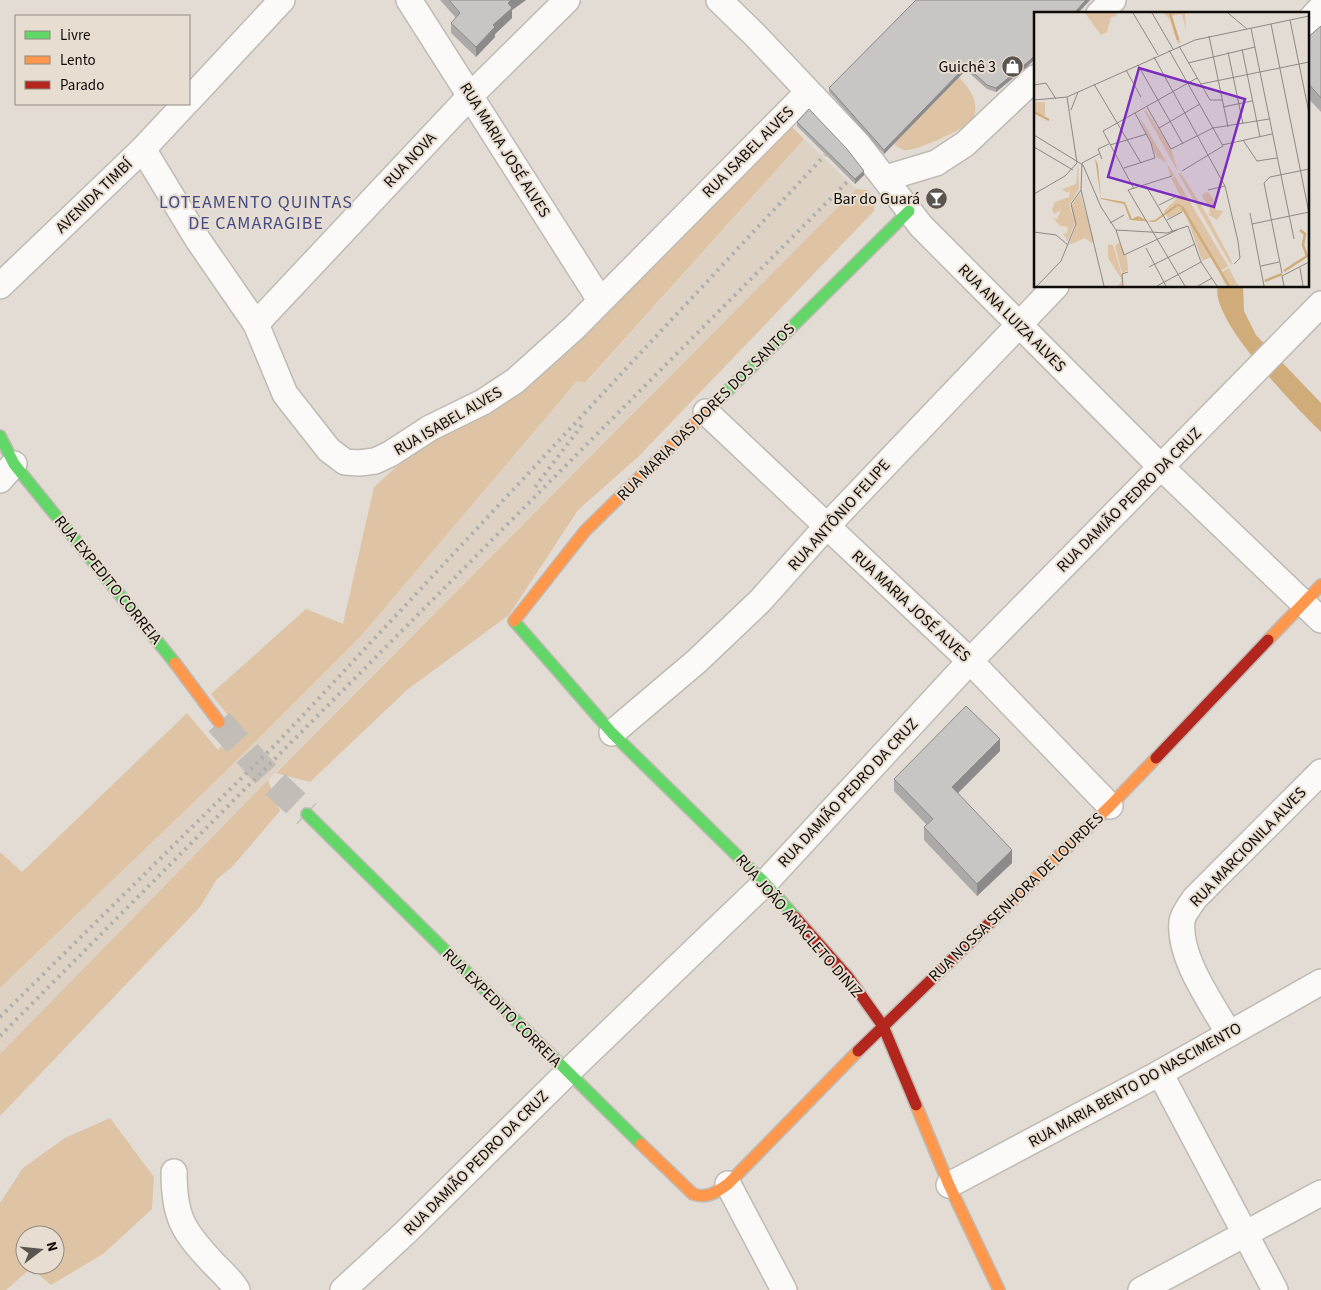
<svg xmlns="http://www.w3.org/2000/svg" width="1321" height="1290" font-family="'Source Sans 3',sans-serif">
	<rect width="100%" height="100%" fill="#e2dcd5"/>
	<polygon fill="#ddd2c4" points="804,139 856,189 268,780 0,1054 0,988 223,774 360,637 577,381 586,383"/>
	<g fill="#dec4a4" fill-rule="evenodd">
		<path d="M959 77C971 90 980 103 973 120 964 129 916 152 904 150 900 149 897 146 894 144Z"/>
		<polygon points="791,126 804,139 585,383 577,381 360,637 223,774 0,988 0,852 22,872 187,713 218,750 238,728 211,694 306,609 343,624 374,487 415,450 479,411 533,383"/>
		<polygon points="856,189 867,190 874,198 874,211 638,457 578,510 509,615 408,689 310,782 276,773"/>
		<polygon points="268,780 280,811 232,867 217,879 200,907 0,1116 0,1054"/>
		<path d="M110 1118 154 1177 152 1209 103 1254 51 1285 31 1268 6 1290H0V1203L23 1168 65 1138ZM25 1235H55V1265H25Z"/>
	</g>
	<path fill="#d0ac7a" d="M1218 286H1243L1244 311 1256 335 1321 403V432C1297 409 1208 317 1218 286Z"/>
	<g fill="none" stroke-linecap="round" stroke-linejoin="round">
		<polyline stroke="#c2bdb6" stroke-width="28" stroke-dasharray="28 14" stroke-linecap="butt" points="219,722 272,781 307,814"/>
		<defs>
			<g id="street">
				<polyline points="409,0 600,300"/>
				<polyline points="719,0 755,35 858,144 921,226 1161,467 1321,620"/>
				<polyline points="1099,14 1113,0"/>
				<polyline points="1307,23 1321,8"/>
				<polyline points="189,100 282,0"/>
				<polyline points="143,149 198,240 256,324 285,394 329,450 345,462 359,463 375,461 390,454 430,428 483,402 515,381 574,328 808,92"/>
				<polyline points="886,178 936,163 965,144 1035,78"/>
				<polyline points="0,286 143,149 185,104"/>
				<polyline points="256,324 471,95 567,0"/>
				<polyline points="706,412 970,661 1110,806"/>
				<polyline points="0,480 14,464"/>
				<polyline points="612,733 697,661 761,600 826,527 1056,286"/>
				<path d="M1229 1034C1212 1003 1178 958 1182 921 1183 914 1191 904 1195 898L1321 772"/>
				<polyline points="1160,1073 1275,1290"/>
				<path d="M174 1172C174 1218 183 1231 214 1264 222 1272 231 1280 237 1290"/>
				<polyline points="728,1184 784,1290"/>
				<polyline points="949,1185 1160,1073 1321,982"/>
				<polyline points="343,1290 406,1232 567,1073 765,883 970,661 1321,304"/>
				<polyline points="1141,1290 1321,1193"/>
			</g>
			<g id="fast">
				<polyline points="707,411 909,211"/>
				<polyline points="0,436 14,464 175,663"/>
				<polyline points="514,621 612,733 765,883 795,917"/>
				<polyline points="307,814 641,1144"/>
			</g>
			<g id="slow">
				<polyline points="514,621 585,531 707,411"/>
				<polyline points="1268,640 1321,585"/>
				<polyline points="175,663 219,722"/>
				<polyline points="1004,909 1110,806 1156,758"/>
				<polyline points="916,1105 949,1185 999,1290"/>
				<path d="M641 1144 693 1194C707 1199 717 1192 728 1184L858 1051"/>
			</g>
			<g id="jam">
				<polyline points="1156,758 1268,640"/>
				<polyline points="795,917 848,977 883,1026 916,1105"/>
				<polyline points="858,1051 1004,909"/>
			</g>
		</defs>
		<use href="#street" stroke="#bfbab4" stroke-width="28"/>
		<use href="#fast" stroke="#bfbab4" stroke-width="14"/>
		<use href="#slow" stroke="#bfbab4" stroke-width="14"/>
		<use href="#jam" stroke="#bfbab4" stroke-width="14"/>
		<use href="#street" stroke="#fbfaf9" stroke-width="25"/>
		<use href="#fast" stroke="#63d668" stroke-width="11"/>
		<use href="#slow" stroke="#ff974d" stroke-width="11"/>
		<use href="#jam" stroke="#b3261e" stroke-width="11"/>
		<g stroke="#b1afad" stroke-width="4" stroke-dasharray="2.5 5" stroke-linecap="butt">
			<polyline points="535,487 582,425"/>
			<polyline points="0,1017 278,742 825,155"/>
			<polyline points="0,1036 850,179"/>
		</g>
	</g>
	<g fill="#aca9a9">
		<polygon points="440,0 526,0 512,10 512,18 495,34 495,37 476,57 451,33 451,23 456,18"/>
		<polygon points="916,0 1090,0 1077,14 1035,14 1029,65 996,92 987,89 966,70 884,154 829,92 829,88"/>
		<polygon points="1321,26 1321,112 1307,97 1307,38"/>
		<polygon points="797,122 864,175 855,184 797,126"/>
		<polygon points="1000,751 958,793 1012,863 977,896 924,840 924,827 927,825 894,791 894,779"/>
	</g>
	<g fill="#8c8a8a">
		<polygon points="511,0 526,0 512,10 512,18 495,34 495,37 476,57 476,47 493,25 508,3"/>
		<polygon points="1086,0 1090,0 1077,14 1073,14"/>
		<polygon points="1035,55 1035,59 1029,65 996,92 996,88"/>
		<polygon points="966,66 966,70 884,154 884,150"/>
		<polygon points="864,171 864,175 855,184 855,179"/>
		<polygon points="1000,739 1000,751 952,799 952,787"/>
		<polygon points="1012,850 1012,863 977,896 977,884"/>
	</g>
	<g fill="#c8c5c5" stroke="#8c8a8a">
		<polygon points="449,0 511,0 508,3 512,8 493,25 495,27 476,47 451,23 460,13"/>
		<polygon points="916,0 1086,0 1073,14 1035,14 1035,55 1029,61 996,88 987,85 966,66 884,150 829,88"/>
		<polygon points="1321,26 1321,98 1307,82 1307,38"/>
		<polygon points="809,109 847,149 864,171 855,179 797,122"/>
		<polygon points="966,706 1000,739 952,787 1012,850 977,884 924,827 933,819 894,779"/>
	</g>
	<defs>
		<symbol id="shop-disc" viewBox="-11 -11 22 22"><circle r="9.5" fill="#59544f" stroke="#e7ddd0"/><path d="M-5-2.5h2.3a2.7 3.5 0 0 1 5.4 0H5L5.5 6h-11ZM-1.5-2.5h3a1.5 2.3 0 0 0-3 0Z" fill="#fff"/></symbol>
		<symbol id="bar-disc" viewBox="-11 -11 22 22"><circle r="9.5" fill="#59544f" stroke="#e7ddd0"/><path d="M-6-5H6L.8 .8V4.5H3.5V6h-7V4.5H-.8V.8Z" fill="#fff"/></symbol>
	</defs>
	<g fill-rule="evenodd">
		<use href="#shop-disc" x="1000" y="54" width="25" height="25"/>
		<use href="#bar-disc" x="924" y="186" width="25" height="25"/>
	</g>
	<g text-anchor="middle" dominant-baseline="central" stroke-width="4" stroke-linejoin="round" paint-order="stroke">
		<g font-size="16" fill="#0f0b07" stroke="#e7ddd0" text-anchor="end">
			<text x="996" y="67">Guichê 3</text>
			<text x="920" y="199">Bar do Guará</text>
		</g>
		<g font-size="16" fill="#0f0b07" stroke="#e7ddd0">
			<text transform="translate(505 150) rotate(58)">RUA MARIA JOSÉ ALVES</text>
			<text transform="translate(748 152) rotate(-45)">RUA ISABEL ALVES</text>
			<text transform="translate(410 160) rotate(-47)">RUA NOVA</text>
			<text transform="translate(94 196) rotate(-44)">AVENIDA TIMBÍ</text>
			<text transform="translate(1012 318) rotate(45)">RUA ANA LUIZA ALVES</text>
			<text transform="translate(706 412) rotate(-45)">RUA MARIA DAS DORES DOS SANTOS</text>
			<text transform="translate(448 421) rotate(-30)">RUA ISABEL ALVES</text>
			<text transform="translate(1129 500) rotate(-45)">RUA DAMIÃO PEDRO DA CRUZ</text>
			<text transform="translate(839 515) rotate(-48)">RUA ANTÔNIO FELIPE</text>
			<text transform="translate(108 580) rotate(51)">RUA EXPEDITO CORREIA</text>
			<text transform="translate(911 606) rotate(43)">RUA MARIA JOSÉ ALVES</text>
			<text transform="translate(848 793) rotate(-47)">RUA DAMIÃO PEDRO DA CRUZ</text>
			<text transform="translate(1248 847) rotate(-46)">RUA MARCIONILA ALVES</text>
			<text transform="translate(1016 897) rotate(-44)">RUA NOSSA SENHORA DE LOURDES</text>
			<text transform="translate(799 926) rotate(49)">RUA JOÃO ANACLETO DINIZ</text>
			<text transform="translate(502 1008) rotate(45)">RUA EXPEDITO CORREIA</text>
			<text transform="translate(1135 1085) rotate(-29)">RUA MARIA BENTO DO NASCIMENTO</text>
			<text transform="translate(476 1163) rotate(-45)">RUA DAMIÃO PEDRO DA CRUZ</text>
		</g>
		<g font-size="18" letter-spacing="1" fill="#434b88" stroke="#e7ddd0">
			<text x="256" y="202">LOTEAMENTO QUINTAS<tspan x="256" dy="21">DE CAMARAGIBE</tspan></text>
		</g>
	</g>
	<g transform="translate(1034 12)">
		<rect width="275" height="275" fill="#e2dcd5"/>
		<path d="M51 1H81L83 4 77 5 73 20 67 23ZM129 1H151L152 18 148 2 137 4 147 31 144 32 135 6ZM0 90H11V104L0 101ZM112 98 137 137 144 160 110 99ZM104 102 194 254 188 258 186 259 177 245 168 249 151 199 134 206 132 202 130 199 146 183 137 166 141 164H136L133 151 123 145ZM44 150 45 177 35 193 41 210 34 229 29 222 33 221 34 215 26 214 19 206 23 207 27 198 20 202 18 197 21 190 35 185 36 178 33 181 28 177 42 172ZM144 161H147L173 203 198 250 197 253ZM174 180 179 186 182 198 189 199 183 208 175 203 176 196 169 186 168 182ZM46 181 60 229 57 231 51 226 35 233 42 214 37 194ZM85 230 93 246 94 258 88 261 81 234ZM74 232 79 233 89 267 88 274H84L88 268 74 246ZM195 256 202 270 205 274H193L190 270 186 261Z" fill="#dec4a4"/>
		<path d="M61 146 64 153 67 186 91 190 98 207 104 204 114 209 121 208 141 193 145 192 152 197 155 204 151 196 144 194 121 210 96 208 90 192 67 187Z" fill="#d0ac7a"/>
		<path fill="none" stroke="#d0ac7a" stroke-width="2.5" d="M136 1 144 28M0 100 15 108M148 195 195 274M250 259 273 244 269 233 271 222 266 218M231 269 248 262"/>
		<path fill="none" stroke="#8e8883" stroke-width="1" d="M99 1 124 43M118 1 139 37M194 1 213 17M256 8 275 101M237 12 275 201M217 16 260 227M175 24 194 115M145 34 176 88H188M208 37 226 125M135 38 189 134 148 159M194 40 209 112M120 45 191 174 204 229 206 246 200 252M154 51 221 35M104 53 149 132M92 58 107 85M60 72 107 151M167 72 275 50M0 73 12 71 22 87M0 88 33 85 161 28 275 4M113 95 137 137 179 116 235 107M189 95 218 89M37 98 44 80M125 116 166 92M0 123 49 153 67 195 82 218 90 243 143 218M209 128 223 149 243 146M76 133 113 122M188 133 238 122M0 135 39 158M68 147 64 137 75 132M48 151 65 142M48 151 47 178 70 274M90 156 121 146 117 131 101 101M138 164 94 178 151 274M112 174 139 220M100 177 69 119 163 66M174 178 191 174M0 182 31 164 43 151 33 85M125 193 141 185M216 201 230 274M133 208 148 200M76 211 90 203M218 212 275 200M82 218 133 221 154 214 167 250 183 274M0 220 22 223 34 233M112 236 132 274M227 254 245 250M115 255 161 232M266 256 269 274M248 261 230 171 236 165 275 157M3 274 27 249 42 212 37 192 47 178M89 274 88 262 94 260M123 274 167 250M164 274 178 266M250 274 248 264 275 250"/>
		<path fill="#7b2cbf" fill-opacity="0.15" stroke="#7b2cbf" stroke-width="2.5" d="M105 56 211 87 180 195 74 165Z"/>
		<rect width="275" height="275" fill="none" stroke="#0f0b07" stroke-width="2.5"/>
	</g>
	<rect x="15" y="15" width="175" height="90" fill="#e7ddd0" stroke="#918980"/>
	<rect x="25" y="31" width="25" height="8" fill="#63d668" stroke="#918980"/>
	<text x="60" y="40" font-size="15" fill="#0f0b07">Livre</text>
	<rect x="25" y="56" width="25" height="8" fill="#ff974d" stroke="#918980"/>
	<text x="60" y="65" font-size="15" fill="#0f0b07">Lento</text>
	<rect x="25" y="81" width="25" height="8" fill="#b3261e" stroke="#918980"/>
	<text x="60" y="90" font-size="15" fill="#0f0b07">Parado</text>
	<g transform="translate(40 1250) rotate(74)"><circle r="24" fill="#e7ddd0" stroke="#918980"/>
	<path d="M0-4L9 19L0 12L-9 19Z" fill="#59544f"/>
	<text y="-8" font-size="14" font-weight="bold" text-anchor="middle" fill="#0f0b07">N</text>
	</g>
</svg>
